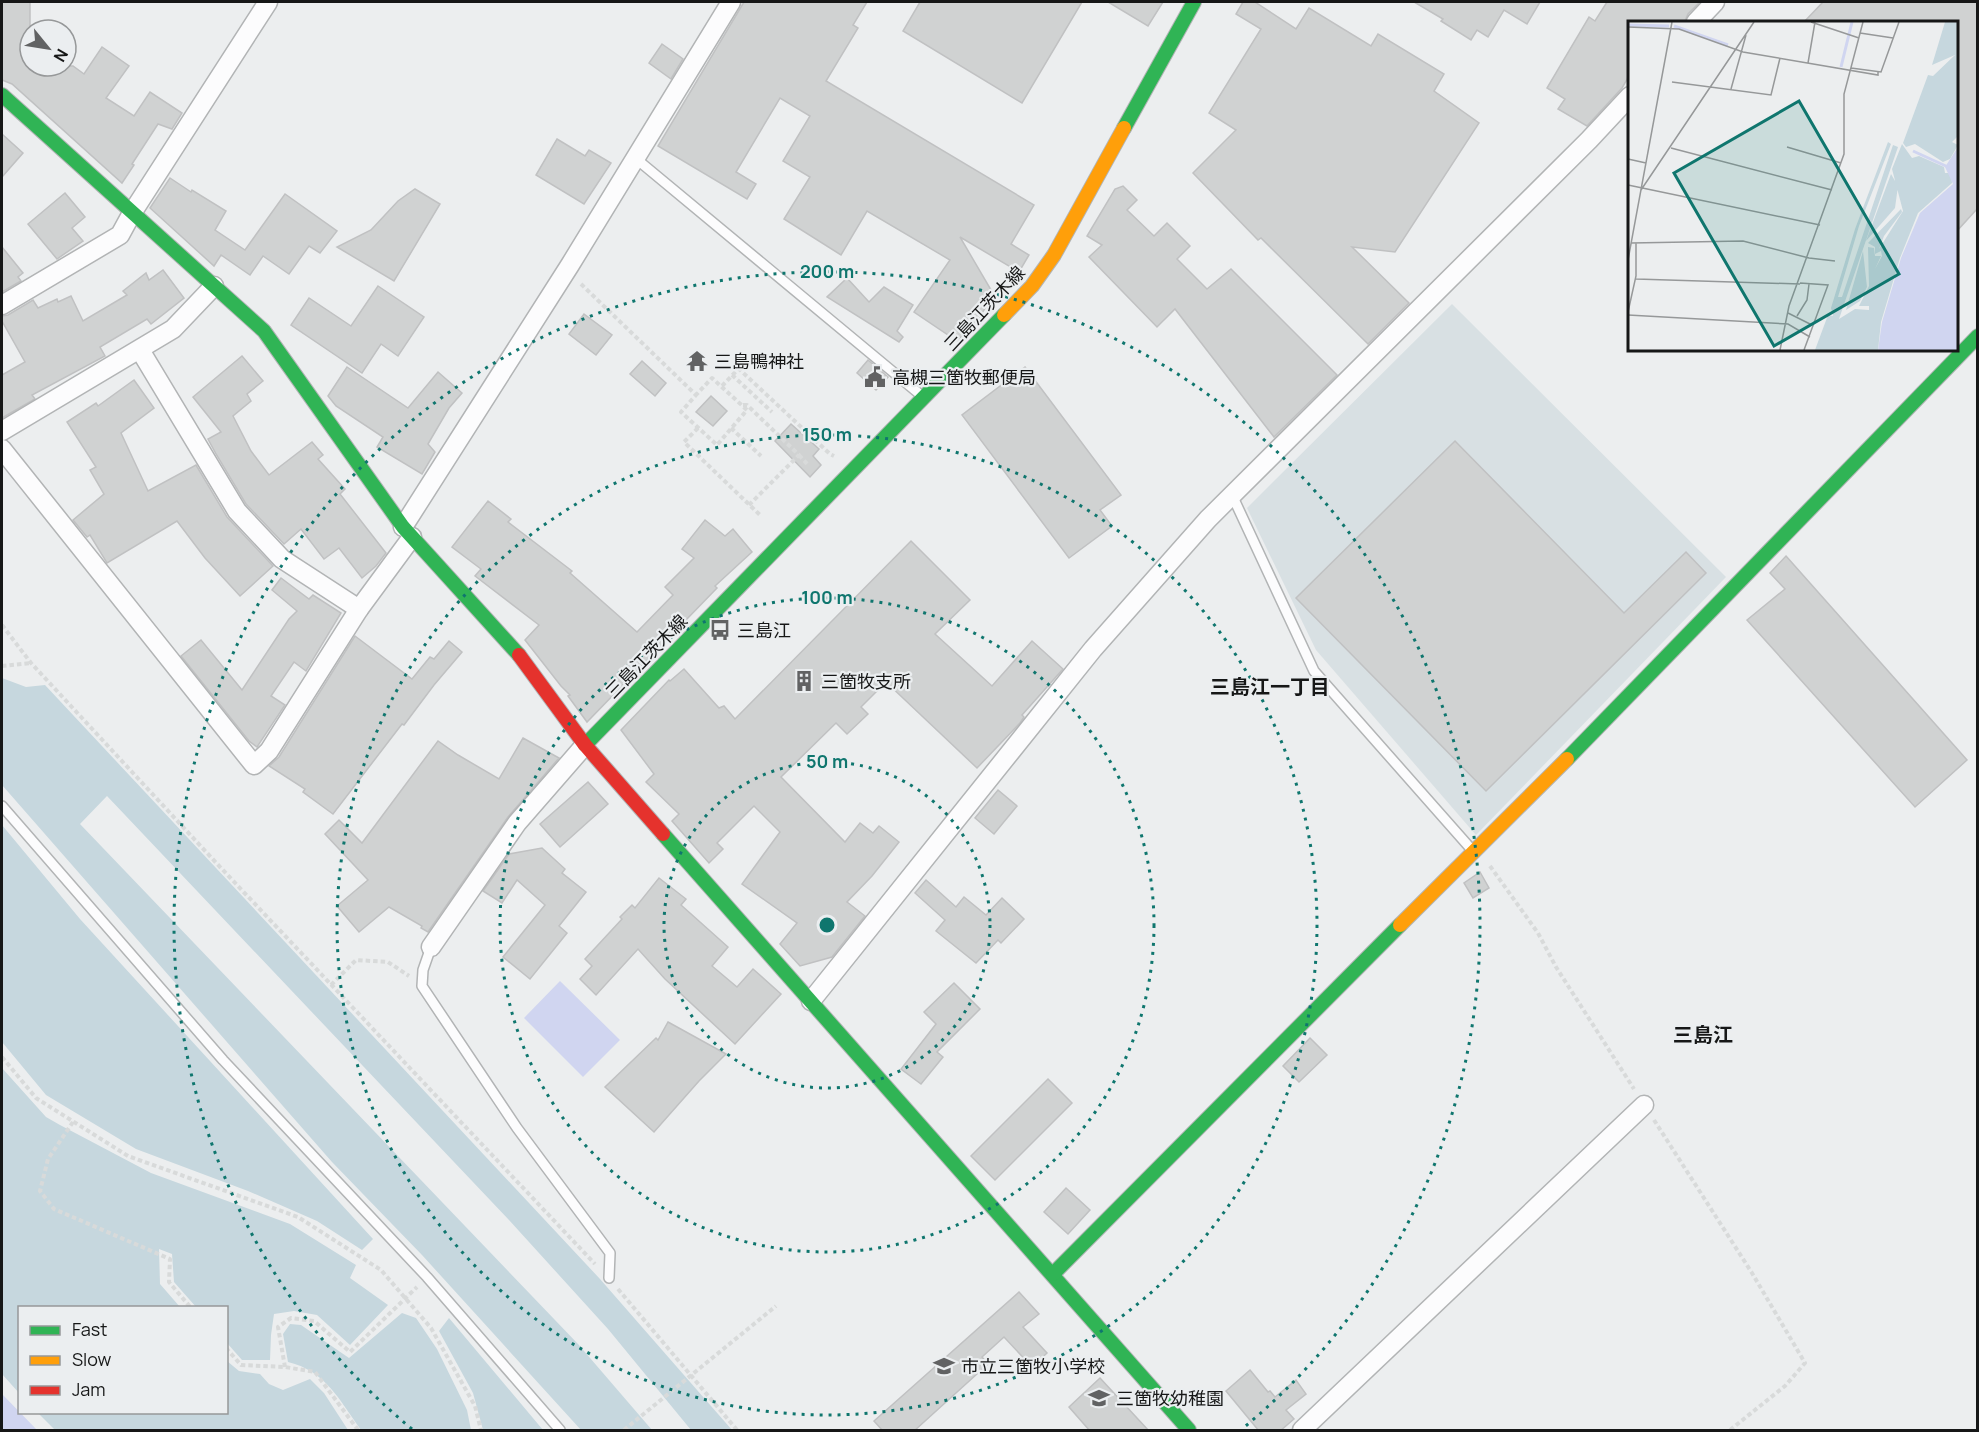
<svg xmlns="http://www.w3.org/2000/svg" width="1979" height="1432" font-family="Manrope,'Noto Sans JP',sans-serif">
	<rect width="100%" height="100%" fill="#eceeef"/>
	<polygon fill="#d8e0e3" points="1452,304 1726,577 1476,835 1316,650 1247,508"/>
	<g fill="#c6d7de">
		<polygon points="2,678 26,687 45,685 600,1279 732,1430 691,1430 608,1329 509,1220 107,796 80,824 578,1344 652,1430 581,1430 422,1255 332,1162 2,785"/>
		<polygon points="2,825 80,919 373,1239 362,1250 317,1221 248,1191 136,1149 46,1095 2,1042"/>
		<polygon points="2,1068 46,1117 60,1125 151,1173 290,1224 356,1265 350,1278 388,1305 350,1345 317,1315 294,1311 274,1314 271,1335 270,1360 242,1360 227,1343 226,1308 196,1307 174,1282 172,1254 159,1249 160,1284 180,1307 20,1308 19,1393 2,1374"/>
		<path d="M402 1313 416 1318 437 1349 467 1410 471 1430H361C340 1401 326 1371 288 1362L283 1334 290 1324 301 1325 349 1358Z"/>
		<polygon points="449,1318 543,1430 483,1430 473,1393 439,1331"/>
		<polygon points="227,1361 239,1371 260,1374 269,1384 283,1390 310,1379 324,1393 348,1430 55,1430 38,1413 226,1412"/>
	</g>
	<g fill="#d0d5f0">
		<polygon points="560,981 620,1040 583,1077 524,1018"/>
		<polygon points="2,1394 37,1430 2,1430"/>
	</g>
	<g fill="#d0d2d2" stroke="#c0c1c2" stroke-width="1.5">
		<polygon points="2,2 30,2 30,66 73,66 84,74 102,47 129,66 106,98 134,116 150,92 182,113 172,129 158,124 132,164 134,165 122,183 12,84 2,80"/>
		<polygon points="744,2 867,2 853,25 858,28 826,81 1034,205 1011,244 1029,255 1019,272 960,237 994,295 976,322 957,341 914,312 950,260 867,211 841,255 784,219 810,177 783,161 810,116 780,98 736,172 756,184 747,199 658,146"/>
		<polygon points="920,2 1082,2 1022,103 903,31"/>
		<polygon points="1108,2 1163,2 1148,26"/>
		<polygon points="1243,2 1255,2 1296,29 1309,8 1371,46 1378,34 1444,74 1434,91 1479,123 1395,252 1352,247 1409,303 1368,344 1261,238 1258,240 1193,173 1236,130 1209,113 1261,29 1236,14"/>
		<polygon points="1414,2 1540,2 1527,24 1504,10 1488,37 1477,30 1471,40 1441,21 1443,19"/>
		<polygon points="1607,2 1700,2 1688,14 1685,21 1629,22 1629,76 1622,88 1587,126 1558,109 1565,99 1547,88 1589,17 1595,21"/>
		<polygon points="1823,2 1977,2 1977,209 1956,232 1956,22 1804,22"/>
		<polygon points="662,44 683,59 671,79 649,63"/>
		<polygon points="2,134 23,153 2,177"/>
		<polygon points="557,139 585,156 589,150 611,163 584,204 536,175"/>
		<polygon points="170,178 191,192 192,190 226,211 215,230 245,250 285,194 337,231 320,253 309,246 289,274 263,256 250,275 221,255 214,266 150,208"/>
		<polygon points="1123,186 1137,200 1127,210 1154,236 1167,223 1190,246 1177,259 1207,289 1231,269 1337,375 1274,437 1175,309 1157,327 1089,257 1102,245 1087,236 1115,189"/>
		<polygon points="415,189 440,204 394,281 337,247 371,230 398,201"/>
		<polygon points="65,193 85,217 72,228 83,241 57,259 28,224"/>
		<polygon points="2,247 23,273 18,277 21,281 2,292"/>
		<polygon points="163,270 184,298 151,324 147,319 100,347 105,356 32,395 35,399 2,418 2,375 25,362 2,321 2,316 8,315 33,300 38,308 57,299 58,302 71,296 83,321 127,295 123,291 146,273 149,280"/>
		<polygon points="847,278 869,302 884,287 913,305 897,331 903,337 899,342 827,297"/>
		<polygon points="378,286 424,317 398,356 381,344 362,373 291,325 309,298 351,326"/>
		<polygon points="584,314 612,335 596,355 569,334"/>
		<polygon points="242,356 263,381 247,394 251,401 233,416 251,451 269,475 312,442 323,455 318,459 345,489 340,494 386,553 376,566 362,578 339,548 324,559 301,529 284,544 246,504 216,454 208,439 221,432 193,397"/>
		<polygon points="868,360 888,377 876,390 857,373"/>
		<polygon points="642,361 666,383 655,396 630,374"/>
		<polygon points="347,367 408,408 438,372 462,393 449,408 428,444 435,452 422,474 377,447 383,437 336,406 328,396"/>
		<polygon points="1025,367 1121,495 1100,510 1112,526 1069,558 962,415"/>
		<polygon points="134,380 154,408 121,433 148,491 196,465 227,517 273,566 240,596 205,558 177,521 107,563 90,535 87,537 73,520 104,494 90,470 96,467 67,422 96,403 98,406"/>
		<polygon points="711,396 727,411 713,426 696,412"/>
		<polygon points="791,424 819,449 813,456 821,465 810,477 775,441"/>
		<polygon points="1455,441 1624,613 1686,552 1706,573 1486,791 1296,598"/>
		<polygon points="488,501 511,519 508,522 572,571 570,573 637,632 673,595 665,587 694,558 682,549 705,520 725,536 733,529 752,552 715,586 717,588 587,722 568,696 570,695 561,686 525,640 539,625 475,576 481,569 452,547"/>
		<polygon points="911,541 970,600 935,634 992,686 1032,641 1063,669 1022,715 1024,717 1020,723 977,768 886,682 861,707 868,714 847,734 836,723 781,777 845,842 860,823 873,833 879,826 899,842 872,876 847,902 865,916 832,957 800,966 780,944 797,923 742,884 780,832 754,806 717,843 723,849 709,863 672,821 679,814 646,782 654,774 621,730 669,680 670,681 684,669 719,708 724,706 735,719"/>
		<polygon points="1786,556 1967,760 1915,807 1747,620 1785,589 1770,573"/>
		<polygon points="281,578 309,599 313,595 341,613 306,671 294,662 271,696 285,705 257,747 249,741 181,656 201,640 242,690 289,619 297,611 272,590"/>
		<polygon points="355,636 412,679 430,657 434,659 449,641 462,652 434,685 404,725 402,724 333,814 303,792 305,789 269,766 279,757"/>
		<polygon points="523,738 559,758 508,817 428,932 421,928 422,926 389,907 359,932 337,906 368,880 325,834 339,820 362,843 438,741 458,755 499,779"/>
		<polygon points="588,782 608,804 560,847 540,824"/>
		<polygon points="998,790 1017,806 994,834 975,818"/>
		<polygon points="542,848 565,869 562,873 586,892 559,926 567,933 530,979 503,957 545,905 517,880 502,903 483,891 509,854"/>
		<polygon points="1480,872 1489,888 1473,898 1464,883"/>
		<polygon points="659,878 686,899 681,905 728,947 712,966 737,987 753,969 781,994 735,1044 665,979 638,949 596,995 580,979 592,966 585,959 622,919 620,917 632,905 635,908"/>
		<polygon points="926,880 956,907 964,897 986,915 1002,898 1024,919 1001,943 998,940 976,963 936,931 945,920 915,893"/>
		<polygon points="954,983 980,1009 937,1052 943,1057 921,1084 901,1069 936,1024 924,1012"/>
		<polygon points="668,1022 726,1054 699,1081 654,1132 605,1087 656,1038 658,1040"/>
		<polygon points="1310,1038 1327,1055 1299,1082 1283,1066"/>
		<polygon points="1048,1079 1072,1103 995,1180 971,1156"/>
		<polygon points="1066,1188 1090,1210 1068,1234 1044,1212"/>
		<polygon points="1019,1292 1039,1314 1023,1327 1047,1353 1032,1367 1004,1337 982,1357 988,1364 914,1431 883,1431 874,1421"/>
		<polygon points="1250,1370 1268,1392 1270,1391 1275,1397 1296,1380 1306,1394 1286,1410 1294,1419 1280,1431 1259,1431 1226,1391"/>
		<polygon points="1100,1378 1149,1431 1090,1431 1069,1407"/>
	</g>
	<g fill="none" stroke-linecap="round" stroke-linejoin="round">
		<defs>
			<g id="lane">
				<polyline points="634,157 922,396"/>
				<polyline points="1232,495 1314,671 1472,850"/>
				<polyline points="2,806 223,1060 427,1277 560,1430"/>
				<polyline points="431,947 423,970 422,986 517,1128 610,1253 609,1278"/>
			</g>
			<g id="street">
				<polyline points="1696,22 1715,2"/>
				<polyline points="2,305 120,235 132,213 268,2"/>
				<polyline points="140,350 237,511 282,559 359,609"/>
				<polyline points="2,431 173,329 214,286"/>
				<polyline points="2,449 254,765 269,751 359,609 412,537"/>
				<polyline points="403,527 570,265 731,2"/>
				<polyline points="431,947 517,823 585,745"/>
				<polyline points="811,1001 1093,649 1208,519 1589,140 1630,96"/>
				<polyline points="1302,1430 1644,1105"/>
			</g>
			<g id="fast">
				<polyline points="2,95 264,331 403,527 519,655"/>
				<polyline points="1124,128 1194,2"/>
				<polyline points="585,745 1004,315"/>
				<polyline points="1567,759 1978,336"/>
				<polyline points="663,834 1189,1430"/>
				<polyline points="1053,1274 1400,925"/>
			</g>
			<g id="slow">
				<polyline points="1004,315 1032,286 1054,255 1124,128"/>
				<polyline points="1400,925 1567,759"/>
			</g>
			<polyline id="jam" points="519,655 585,745 663,834"/>
		</defs>
		<use href="#lane" stroke="#b2b4b5" stroke-width="12"/>
		<use href="#street" stroke="#b2b4b5" stroke-width="21"/>
		<use href="#fast" stroke="#b2b4b5" stroke-width="16"/>
		<use href="#slow" stroke="#b2b4b5" stroke-width="16"/>
		<use href="#jam" stroke="#b2b4b5" stroke-width="16"/>
		<g stroke="#d8dada" stroke-width="4" stroke-dasharray="4.5 3" stroke-linecap="butt">
			<polyline points="581,284 696,395 681,412 717,445 747,410 712,378 696,395"/>
			<polyline points="738,368 830,454 834,456"/>
			<polyline points="732,375 772,412"/>
			<polyline points="722,386 743,364"/>
			<polyline points="743,405 747,405 799,455 749,505"/>
			<polyline points="698,428 684,442 760,515"/>
			<polyline points="731,428 761,456"/>
			<polyline points="799,455 809,466"/>
			<polyline points="2,625 31,663 221,868 595,1264"/>
			<polyline points="2,666 31,663"/>
			<polyline points="1490,866 1538,933 1556,967 1634,1089"/>
			<polyline points="331,985 356,960 388,962 409,976"/>
			<polyline points="2,1057 36,1098 128,1156 298,1217 381,1270 431,1328 475,1406 481,1430"/>
			<polyline points="1654,1120 1752,1273 1805,1363 1785,1386 1730,1430"/>
			<polyline points="73,1122 48,1159 40,1191 54,1209 170,1259 169,1282 191,1308"/>
			<polyline points="618,1289 737,1430"/>
			<polyline points="226,1348 241,1365 285,1367 315,1372 358,1430"/>
			<polyline points="285,1367 278,1327 291,1318 314,1321 350,1352 417,1287"/>
			<polyline points="624,1430 776,1306"/>
		</g>
		<use href="#lane" stroke="#fcfcfd" stroke-width="9"/>
		<use href="#street" stroke="#fcfcfd" stroke-width="18"/>
		<use href="#fast" stroke="#30b455" stroke-width="14"/>
		<use href="#slow" stroke="#ff9f0a" stroke-width="14"/>
		<use href="#jam" stroke="#e5322d" stroke-width="14"/>
	</g>
	<g fill="none" stroke="#0f766e" stroke-width="3" stroke-dasharray="3 6">
		<circle cx="827" cy="925" r="163"/>
		<circle cx="827" cy="925" r="327"/>
		<circle cx="827" cy="925" r="490"/>
		<path d="M412 1429A653 653 0 1 1 1242 1429"/>
	</g>
	<defs>
		<symbol id="temple-bare" viewBox="-9 -9 18 18"><path d="M0-6L5-2H3V0L6.5 2.5H4V6H1.5V3h-3V6H-4V2.5H-6.5L-3 0V-2H-5Z" fill="#616263" stroke="#ebeef0" stroke-width="2.5" paint-order="stroke"/></symbol>
		<symbol id="civic-bare" viewBox="-9 -9 18 18"><path d="M-.6-6.5H3V-4.5H.6V-3L4-1V1h2V6H-6V1h2V-1L-.6-3ZM-1.2 2.5V6h2.4V2.5Z" fill="#616263" stroke="#ebeef0" stroke-width="2.5" paint-order="stroke"/></symbol>
		<symbol id="bus-bare" viewBox="-9 -9 18 18"><path d="M-5-6H5V4H4V6H2V4H-2V6H-4V4H-5ZM-3.5-4V0h7V-4ZM-3.5 1.2v1.5H-2V1.2ZM2 1.2v1.5H3.5V1.2Z" fill="#616263" stroke="#ebeef0" stroke-width="2.5" paint-order="stroke"/></symbol>
		<symbol id="building-bare" viewBox="-9 -9 18 18"><path d="M-4-6H4V6H1V3H-1V6H-4ZM-2.5-4.3h1.7v1.8h-1.7ZM.8-4.3h1.7v1.8H.8ZM-2.5-1h1.7V.8h-1.7ZM.8-1h1.7V.8H.8Z" fill="#616263" stroke="#ebeef0" stroke-width="2.5" paint-order="stroke"/></symbol>
		<symbol id="school-bare" viewBox="-9 -9 18 18"><path d="M0-5L7-2L0 1L-7-2ZM-4 1L0 2.5L4 1V4Q0 6-4 4Z" fill="#616263" stroke="#ebeef0" stroke-width="2.5" paint-order="stroke"/></symbol>
	</defs>
	<g fill-rule="evenodd">
		<use href="#temple-bare" x="682" y="346" width="30" height="30"/>
		<use href="#civic-bare" x="860" y="362" width="30" height="30"/>
		<use href="#bus-bare" x="705" y="615" width="30" height="30"/>
		<use href="#building-bare" x="789" y="666" width="30" height="30"/>
		<use href="#school-bare" x="929" y="1351" width="30" height="30"/>
		<use href="#school-bare" x="1084" y="1383" width="30" height="30"/>
	</g>
	<g text-anchor="middle" dominant-baseline="central" stroke-width="4.5" stroke-linejoin="round" paint-order="stroke">
		<g font-size="18" fill="#161717" stroke="#ebeef0">
			<text transform="translate(984 308) rotate(-47)">三島江茨木線</text>
			<text transform="translate(646 656) rotate(-46)">三島江茨木線</text>
		</g>
		<g font-size="18" fill="#161717" stroke="#ebeef0" text-anchor="start">
			<text x="714" y="361">三島鴨神社</text>
			<text x="892" y="377">高槻三箇牧郵便局</text>
			<text x="737" y="630">三島江</text>
			<text x="821" y="681">三箇牧支所</text>
			<text x="961" y="1366">市立三箇牧小学校</text>
			<text x="1116" y="1398">三箇牧幼稚園</text>
		</g>
		<g font-size="20" font-weight="bold" fill="#161717" stroke="#ebeef0">
			<text x="1270" y="686">三島江一丁目</text>
			<text x="1703" y="1034">三島江</text>
		</g>
	</g>
	<g transform="translate(1628 21)">
		<rect width="330" height="330" fill="#eceeef"/>
		<path d="M317 1H330V115L324 121 330 124 322 138 315 141 287 123 278 126 275 122 300 54 305 55 327 34 304 44ZM260 121 263 123 231 205 210 276H214L265 124 270 126 211 298 227 288 241 289V285H231L241 265 240 226 246 227 247 235H253L247 248 254 235 253 230 247 233V226L240 222 273 188 274 191 256 215 251 228 275 190 264 148 274 123 284 137 291 135 316 146 317 152H323L324 162 290 192 272 237 253 301 250 329H187L200 294 205 295 203 287 227 208ZM263 153 270 165 267 187 238 220ZM235 230 239 266 232 280 218 289Z" fill="#c6d7de"/>
		<path d="M330 126V329H250L254 301 273 237 292 192 325 163 317 146Z" fill="#d0d5f0"/>
		<path fill="none" stroke="#d0d5f0" stroke-width="3" d="M0 4 41 5M46 5 100 24M213 46 224 1M285 130 320 146"/>
		<path fill="none" stroke="#969899" stroke-width="1.5" d="M183 1 231 17M0 6 51 8 115 31 250 54V51M232 12 265 17M180 42 187 1M223 47 253 51 271 1M44 61 143 74 152 37M103 68 118 14M159 126 213 142M43 127 204 169M0 138 18 142M0 164 192 204M13 169 126 1M3 222 115 220 181 237M181 237 207 240M0 239 44 1M8 258 172 263M172 262 200 264 176 329M0 291 8 255V222M160 292 184 304M0 294 160 303 182 316M169 295 179 279 181 263M152 329 161 285 216 133V73L235 1"/>
		<path fill="#0f766e" fill-opacity="0.15" stroke="#0f766e" stroke-width="3" d="M171 80 271 253 146 325 46 152Z"/>
		<rect width="330" height="330" fill="none" stroke="#161717" stroke-width="3"/>
	</g>
	<circle cx="827" cy="925" r="9" fill="#0f766e" stroke="#ebeef0" stroke-width="3"/>
	<g font-size="18" text-anchor="middle" font-weight="bold" fill="#0f766e" stroke="#ebeef0" stroke-width="4.5" stroke-linejoin="round" paint-order="stroke">
		<text x="827" y="278">200 m</text>
		<text x="827" y="441">150 m</text>
		<text x="827" y="604">100 m</text>
		<text x="827" y="768">50 m</text>
	</g>
	<rect width="1979" height="1432" fill="none" stroke="#161717" stroke-width="6"/>
	<rect x="18" y="1306" width="210" height="108" fill="#ebeef0" stroke="#969899" stroke-width="1.5"/>
	<rect x="30" y="1326" width="30" height="9" fill="#30b455" stroke="#969899" stroke-width="1.5"/>
	<text x="72" y="1336" font-size="18" fill="#161717">Fast</text>
	<rect x="30" y="1356" width="30" height="9" fill="#ff9f0a" stroke="#969899" stroke-width="1.5"/>
	<text x="72" y="1366" font-size="18" fill="#161717">Slow</text>
	<rect x="30" y="1386" width="30" height="9" fill="#e5322d" stroke="#969899" stroke-width="1.5"/>
	<text x="72" y="1396" font-size="18" fill="#161717">Jam</text>
	<g transform="translate(48 48) rotate(120)"><circle r="28" fill="#ebeef0" stroke="#969899" stroke-width="1.5"/>
	<path d="M0-4.5L10 22L0 15L-10 22Z" fill="#616263"/>
	<text y="-9" font-size="16" font-weight="bold" text-anchor="middle" fill="#161717">N</text>
	</g>
</svg>
